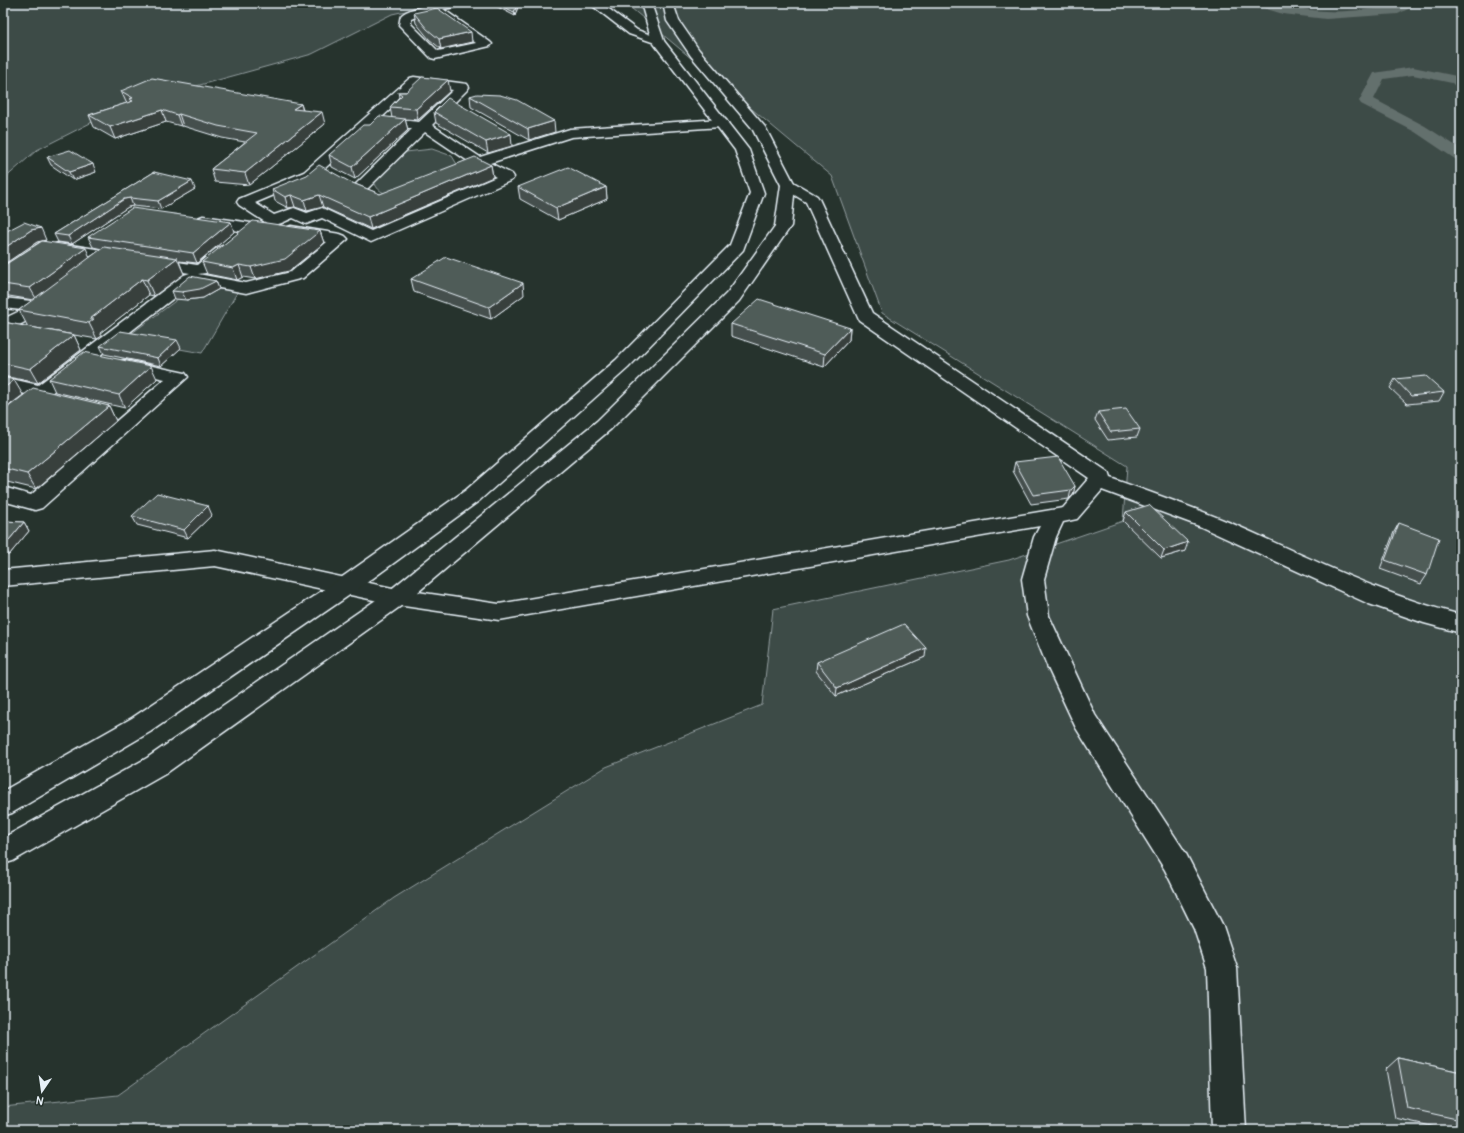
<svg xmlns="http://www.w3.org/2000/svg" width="1464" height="1133" font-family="Pangolin,sans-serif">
	<rect width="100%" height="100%" fill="#26332d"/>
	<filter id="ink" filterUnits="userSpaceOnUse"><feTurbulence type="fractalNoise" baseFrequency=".025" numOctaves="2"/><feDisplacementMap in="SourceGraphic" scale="8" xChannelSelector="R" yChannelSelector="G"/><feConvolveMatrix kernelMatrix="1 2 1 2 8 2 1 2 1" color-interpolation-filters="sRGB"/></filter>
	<g filter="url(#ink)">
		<g fill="#3e4b47" stroke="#939ea0">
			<polygon points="3,3 442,3 392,14 312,54 124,106 37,150 3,180"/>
			<polygon points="625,3 1461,3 1461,1130 3,1130 3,1107 118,1095 394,898 606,767 762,705 773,609 1009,560 1123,521 1127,466 882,313 832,176"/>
			<path d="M432 149 452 156 458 166 384 193C378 190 376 187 374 181L406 152Z"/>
			<path d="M219 289 238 291 202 353 124 339 178 299C194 301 205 296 219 289Z"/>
		</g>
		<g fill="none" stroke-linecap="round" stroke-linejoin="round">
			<g fill="#636f6d" fill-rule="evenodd">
				<path d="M1255 3C1278 3 1301 10 1325 11 1348 13 1372 8 1395 6L1401 3H1416L1414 6 1398 14 1326 19 1283 14 1257 6Z"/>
				<polygon points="1413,67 1461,77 1461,88 1456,87 1452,83 1413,75 1384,79 1374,99 1425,126 1461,149 1461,161 1455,159 1415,132 1361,104 1359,101 1374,73"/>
			</g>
			<defs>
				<g id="street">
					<path d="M441 3H467L466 5 443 9 490 42 492 44 490 46 435 59 431 58 401 27 399 25C400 22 400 18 401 16 407 8 432 5 441 3ZM431 11 476 43 438 51 411 24V19Z"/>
					<polygon points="589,3 601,3 637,30 662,39 664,41 662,43 658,44 629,34"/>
					<path d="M414 77 467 84 469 87 467 90 432 125 480 157 570 129 721 119 726 120 728 123 726 126 721 127 571 137 490 163 512 174 514 177 512 180 371 242 322 218 306 224 293 218C285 221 277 227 268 224L239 205 237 202 239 199 304 172 410 78ZM417 85 453 90 419 122 381 118ZM373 125 412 129 354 186 352 189 354 192 359 193 364 192 425 132 468 161 459 165 457 168 459 171 464 172 478 167 496 177 371 231 322 208 307 213 294 208 274 215 255 203 314 178Z"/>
					<path d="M788 181 793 182 817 196 819 199 872 313 1108 472 1110 478C1152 493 1193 507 1233 524 1308 557 1381 595 1461 615V633L1424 623 1369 604 1199 526 1102 490 1077 519 1063 522 1056 537 1044 579 1049 616 1095 715 1185 852 1223 926 1237 968 1246 1130H1212L1207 968 1194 929 1165 870 1076 728 1048 668 1027 616 1022 579 1034 537 1040 526 499 620 397 605 215 566 3 586V570L215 550 397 589 499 604 1063 508 1089 478 859 320 806 202 783 188 781 185 783 182Z"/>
					<polygon points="203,216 251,223 256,225 259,228 256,231 251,233 198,224 195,221 198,218"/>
					<path d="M291 226 340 234 345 236 348 239 303 278 246 293 193 283 10 425 3 427V412L26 394 3 389V377L38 385 184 275 190 273 58 253 52 251 50 248 52 245 58 243 197 265C207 257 220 241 234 245L236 248 234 251 206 273 198 274 246 283 291 272 327 242 286 234 283 231 286 228Z"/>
					<polygon points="3,298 41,302 47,303 49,307 47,311 9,330 3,331 3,319 22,310 3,308"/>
					<polygon points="124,360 185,373 188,377 42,508 35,510 3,501 3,487 31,495 165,379 118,369 115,365 118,361"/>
				</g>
				<g id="primary">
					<polygon points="641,3 651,3 664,41 749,150 764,193 743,250 628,368 480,500 354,592 150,732 12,813 3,816 3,791 132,718 338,580 466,490 616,360 730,245 750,193 735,150 652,41"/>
					<polygon points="663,3 673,3 679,21 699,50 765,127 795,185 791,226 739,301 611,429 405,603 165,774 13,861 3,864 3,838 147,758 389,591 597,421 727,293 775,226 781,185 752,128 691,56 667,21"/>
				</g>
			</defs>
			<use href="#street" stroke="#e8f1f8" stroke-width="3"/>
			<use href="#primary" stroke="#e8f1f8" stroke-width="3"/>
			<use href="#street" fill="#26332d" fill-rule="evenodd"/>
			<use href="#primary" fill="#26332d" fill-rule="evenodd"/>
		</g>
		<g fill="#454f4d" stroke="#e8f1f8">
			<polygon points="490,3 519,3 515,16"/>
			<polygon points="414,13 472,42 441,49 429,39 416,23"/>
			<polygon points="121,91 301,104 303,110 325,124 249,185 215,182 211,169 245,142 222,138 183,126 181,126 166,122 115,139 94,127 89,115 127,103 126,102"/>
			<polygon points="450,91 418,120 405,119 408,130 355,179 332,167 329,155 370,125 392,118 390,107 399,97 398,92"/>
			<polygon points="470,96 555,132 529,140 471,107"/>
			<polygon points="434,112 512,146 488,153 436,123"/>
			<polygon points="47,157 96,172 73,180 51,165"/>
			<polygon points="491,165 493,177 371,229 323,207 307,211 295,207 288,208 275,201 272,189 350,182 380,194"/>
			<polygon points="154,172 195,189 161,209 133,206 128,207 72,244 58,242 54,234"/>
			<polygon points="518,187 606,187 607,199 558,220 520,199"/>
			<polygon points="231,222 234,232 197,263 179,261 184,274 154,296 149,295 100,333 102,336 97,339 28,327 19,310 33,300 3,295 3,266 41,241 37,242 3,265 3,233 46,240 42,241 90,257 102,249 93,247 88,237"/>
			<polygon points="320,231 324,243 289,271 255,279 243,277 237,280 207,274 202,262"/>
			<polygon points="411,279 524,295 491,319 414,292"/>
			<polygon points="216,281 219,289 203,298 186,300 175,299 172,291"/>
			<polygon points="3,322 74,335 81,350 38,383 3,376"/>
			<polygon points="731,324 850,328 849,340 824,367 731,336"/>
			<polygon points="100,346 181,348 161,366 104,354"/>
			<polygon points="49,379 157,379 125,408 55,392"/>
			<polygon points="1395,379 1444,392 1439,401 1407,404 1390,388"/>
			<polygon points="109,406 116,421 36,489 3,481 3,411"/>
			<polygon points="1098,412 1140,429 1137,437 1108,440 1095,420"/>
			<polygon points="1015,462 1075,486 1073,495 1069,499 1031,504 1013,471"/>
			<polygon points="1126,512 1185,551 1161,558 1123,521"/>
			<polygon points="212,515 188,538 137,525 132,516"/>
			<polygon points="3,521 24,522 29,531 9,555 3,555"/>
			<polygon points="1399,523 1427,575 1421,584 1380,569 1394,532"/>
			<polygon points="925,657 836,696 816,671 817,662"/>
			<polygon points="1398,1058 1461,1072 1461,1130 1449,1130 1395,1118 1386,1069"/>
		</g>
		<g fill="#38403e" stroke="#e8f1f8">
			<polygon points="518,3 519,3 515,16 514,12"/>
			<polygon points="471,32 472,42 441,49 439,39"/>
			<polygon points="448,80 450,91 418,120 416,109"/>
			<polygon points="301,104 304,116 293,109"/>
			<polygon points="162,110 166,122 115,139 110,127"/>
			<polygon points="322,112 325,124 249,185 245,173"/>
			<polygon points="179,114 183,126 181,126 177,115"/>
			<polygon points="405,119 408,130 355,179 352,167"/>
			<polygon points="554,121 555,132 529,140 528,129"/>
			<polygon points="511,134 512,146 488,153 486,142"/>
			<polygon points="93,164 96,172 73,180 69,172"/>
			<polygon points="491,165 493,177 371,229 368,217"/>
			<polygon points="192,181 195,189 161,209 158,201"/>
			<polygon points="606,187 607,199 558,220 556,208"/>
			<polygon points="291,195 295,207 288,208 285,197"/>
			<polygon points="319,195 323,207 307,211 304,200"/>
			<polygon points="130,198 133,206 128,207 72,244 68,236 124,199"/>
			<polygon points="231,222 234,232 197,263 193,253"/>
			<polygon points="41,228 46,240 37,242 3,265 3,249 31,230"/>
			<polygon points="320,231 324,243 289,271 255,279 251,267"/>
			<polygon points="86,248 91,260 37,300 30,288"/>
			<polygon points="177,258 184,274 154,296 147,280"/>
			<polygon points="239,265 243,277 237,280 233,268"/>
			<polygon points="142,279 149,295 100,333 102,336 97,339 89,323 90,319"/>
			<polygon points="216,281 219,289 203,298 186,300 182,292"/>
			<polygon points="523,283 524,295 491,319 489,307"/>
			<polygon points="850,328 849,340 824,367 825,354"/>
			<polygon points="74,335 81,350 38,383 30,369"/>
			<polygon points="177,340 181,348 161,366 158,358"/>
			<polygon points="151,366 157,379 125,408 119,395"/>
			<polygon points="14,380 23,395 3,410 3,389"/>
			<polygon points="109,406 116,421 36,489 27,474"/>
			<polygon points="1075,486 1073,495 1069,499 1071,490"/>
			<polygon points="208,506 212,515 188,538 184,530"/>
			<polygon points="24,522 29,531 9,555 4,546"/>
			<polygon points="1188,542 1185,551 1161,558 1164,550"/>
			<polygon points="926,648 925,657 836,696 837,688"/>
		</g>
		<g fill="#505c59" stroke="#e8f1f8">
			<polygon points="496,3 518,3 514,12"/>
			<polygon points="437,8 471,32 439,39 427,29 414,13"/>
			<polygon points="422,77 448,80 416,109 390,107 402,95 398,92 406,92"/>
			<polygon points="152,78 301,104 293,109 322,112 245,173 211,169 257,133 218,126 179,114 177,115 162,110 110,127 89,115 133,101 129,99 133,98 121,91"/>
			<polygon points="477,94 500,95 517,100 554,121 528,129 470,96"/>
			<polygon points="448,98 511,134 486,142 434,112"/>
			<polygon points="379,116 405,119 352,167 329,155 363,125 370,125"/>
			<polygon points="70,150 93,164 69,172 47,157"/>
			<polygon points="475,157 491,165 368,217 319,195 304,200 291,195 285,197 272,189 307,175 319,165 350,182 380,194"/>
			<polygon points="568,167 606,187 556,208 518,187"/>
			<polygon points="154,172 192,181 158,201 130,198 124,199 68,236 54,234"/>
			<polygon points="132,208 231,222 193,253 88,237"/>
			<polygon points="253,221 320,231 285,259 251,267 239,265 233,268 202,262"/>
			<polygon points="24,222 41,228 31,230 3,249 3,233"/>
			<polygon points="42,241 86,248 30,288 3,284 3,266"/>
			<polygon points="104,247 177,258 147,280 142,279 90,319 94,319 89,323 19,310"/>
			<polygon points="446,257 523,283 489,307 411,279"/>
			<polygon points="190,276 216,281 200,289 182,292 172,291"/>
			<polygon points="759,299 850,328 825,354 731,324"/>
			<polygon points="3,322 74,335 30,369 3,363"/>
			<polygon points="120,331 177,340 158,358 100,346"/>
			<polygon points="84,352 151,366 119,395 49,379"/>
			<polygon points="1426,376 1444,392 1411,396 1395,379"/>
			<polygon points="3,377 14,380 3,389"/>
			<polygon points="33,388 109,406 27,474 3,468 3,411"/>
			<polygon points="1126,409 1140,429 1111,432 1098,412"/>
			<polygon points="1058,457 1075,486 1071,490 1033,495 1015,462"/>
			<polygon points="157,493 208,506 184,530 132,516"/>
			<polygon points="1149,505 1188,542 1164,550 1126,512"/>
			<polygon points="3,521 24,522 4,546 3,546"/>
			<polygon points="1399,523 1439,538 1427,575 1385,560"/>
			<polygon points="904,624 926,648 837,688 817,662"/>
			<polygon points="1398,1058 1461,1072 1461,1120 1407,1108"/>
		</g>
	</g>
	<rect width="1464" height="1133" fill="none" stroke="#26332d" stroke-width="16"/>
	<rect x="8" y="8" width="1448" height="1117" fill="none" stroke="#e8f1f8" stroke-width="1.5" filter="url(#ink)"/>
	<g transform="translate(42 1091) rotate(193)" stroke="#26332d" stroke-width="3" paint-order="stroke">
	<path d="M0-3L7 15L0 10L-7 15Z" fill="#e8f1f8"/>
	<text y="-6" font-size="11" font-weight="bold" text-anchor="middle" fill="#e8f1f8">N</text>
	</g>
</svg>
